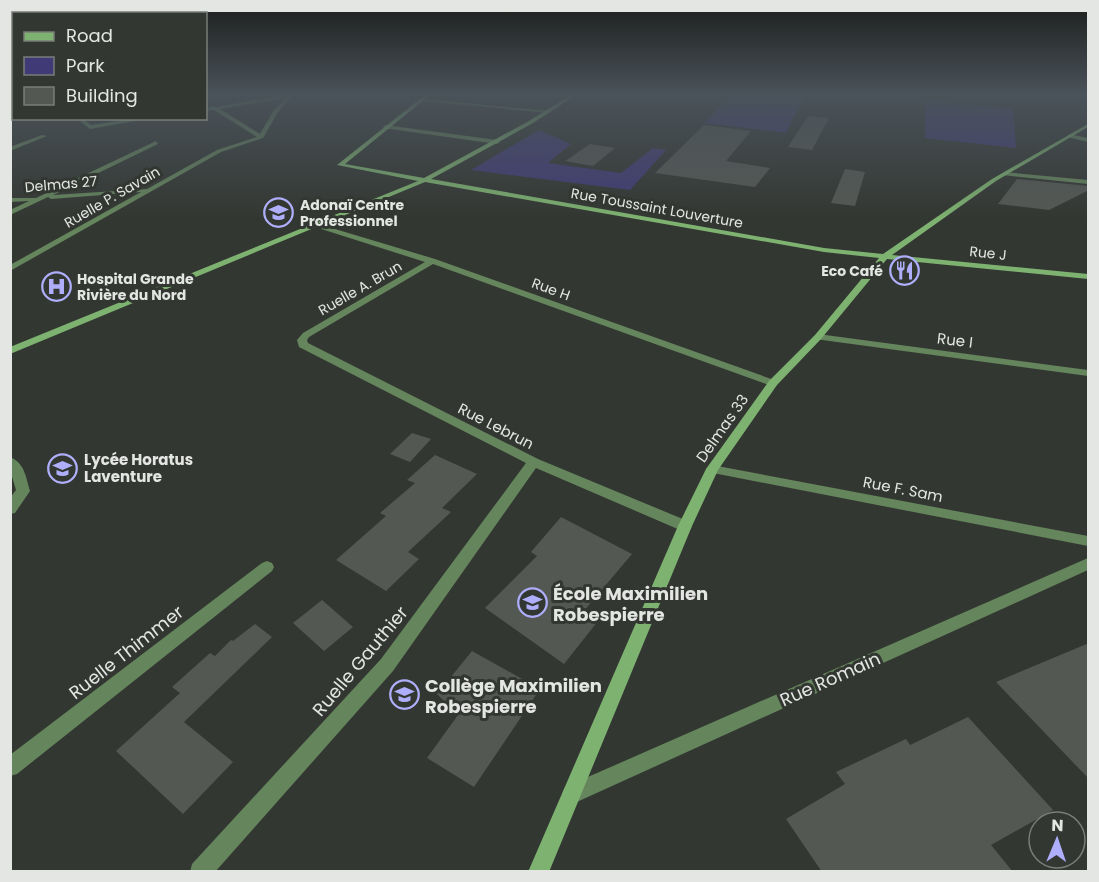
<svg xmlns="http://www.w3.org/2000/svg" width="1099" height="882" font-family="Poppins,sans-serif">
	<rect width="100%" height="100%" fill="#333732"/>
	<g fill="#403b76">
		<polygon points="732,95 808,95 792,120 783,120 792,121 786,133 704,123"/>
		<polygon points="925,101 1013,109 1016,148 925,138"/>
		<polygon points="539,130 571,144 548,163 621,173 653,148 666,150 630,190 471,170"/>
	</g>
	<g fill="#545853">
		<polygon points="808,116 829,118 812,150 788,147"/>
		<polygon points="704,125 751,131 726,161 770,168 755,187 655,173"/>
		<polygon points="590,144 615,148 593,166 565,161"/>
		<polygon points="845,169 865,172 855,206 831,203"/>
		<polygon points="1017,179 1089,186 1089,190 1049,210 998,204"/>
		<polygon points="412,433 431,439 410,462 390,454"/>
		<polygon points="435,455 477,474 442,508 451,512 408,552 419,559 386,591 336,560 386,516 380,513 415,483 407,480"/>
		<polygon points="561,517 632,554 583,612 598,621 564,664 485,608 537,556 531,552"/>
		<polygon points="322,600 353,627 324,651 293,623"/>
		<polygon points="255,624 272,637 184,722 233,762 183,814 116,751 180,693 172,687 210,653 215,656 231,640 233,641"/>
		<polygon points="1089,643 1089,779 996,682"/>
		<polygon points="472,651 540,689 474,787 427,758 458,715 437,694"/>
		<polygon points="968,717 1053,810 991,845 1013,872 822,872 786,819 845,784 836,772 906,739 910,745"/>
	</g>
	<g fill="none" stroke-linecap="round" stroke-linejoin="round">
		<g fill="#65855c" fill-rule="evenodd">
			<path d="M285 95H293L278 112 263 138 221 152 10 271V265L141 192 51 199 48 197 10 215V210L29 201 10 202V198H36L156 141 158 144 53 195 147 189 217 150 257 137 214 110 206 111V109L213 106 216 107ZM286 98 274 110 260 134 220 109Z"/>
			<polygon points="422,99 549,111 551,112 549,113 420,101"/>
			<polygon points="76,118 82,118 91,125 137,118 152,118 90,129"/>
			<polygon points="385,125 497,140 500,142 497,144 383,128"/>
			<polygon points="1069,134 1088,138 1088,142 1067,137"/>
			<polygon points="42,135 47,136 10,151 10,147"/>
			<polygon points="1004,172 1088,180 1088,184 1002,175"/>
			<polygon points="315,223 435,259 777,381 778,383 773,386 769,385 433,264 309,337 307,340 308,343 538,459 690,522 692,526 690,530 685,531 680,530 536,468 393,671 215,872 190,872 192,864 381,659 526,463 299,347 297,340 303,333 425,262 315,227"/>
			<polygon points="818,334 1088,370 1088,376 815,339 813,337"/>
			<path d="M10 457C25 463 26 478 30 491L15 513 10 514V498L16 490 10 470Z"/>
			<polygon points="712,465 1088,536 1088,546 708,472 706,469"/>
			<polygon points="1088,558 1088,570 579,801 572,804 565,801 562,794 565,787"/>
			<polygon points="267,561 272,563 274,567 272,571 17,774 10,776 10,755 262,563"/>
		</g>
		<polygon fill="#7eb270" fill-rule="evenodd" points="425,95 430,95 345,164 424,178 529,121 571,95 576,95 533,123 431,179 824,248 883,254 992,179 1088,124 1088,127 996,181 892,255 1088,274 1088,279 887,259 821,339 777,385 718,470 692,526 549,872 528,872 678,526 706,469 769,381 815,335 879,258 824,252 425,182 10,354 10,347 418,181 337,165"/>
	</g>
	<linearGradient id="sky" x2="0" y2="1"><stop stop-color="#1c1e1c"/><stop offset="0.43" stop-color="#4a535a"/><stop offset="1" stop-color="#4a535a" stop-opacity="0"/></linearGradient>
	<rect width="1099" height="219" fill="url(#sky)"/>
	<defs>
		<symbol id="university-ring" viewBox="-11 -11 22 22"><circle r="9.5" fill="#333732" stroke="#afaefa" stroke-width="1.5"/><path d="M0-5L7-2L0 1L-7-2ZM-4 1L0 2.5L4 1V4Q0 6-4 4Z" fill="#afaefa"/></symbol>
		<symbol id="restaurant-ring" viewBox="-11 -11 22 22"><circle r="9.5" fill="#333732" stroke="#afaefa" stroke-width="1.5"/><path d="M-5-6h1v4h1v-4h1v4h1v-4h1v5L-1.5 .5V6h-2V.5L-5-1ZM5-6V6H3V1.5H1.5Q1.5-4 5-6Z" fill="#afaefa"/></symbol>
		<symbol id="hospital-ring" viewBox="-11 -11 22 22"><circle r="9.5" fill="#333732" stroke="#afaefa" stroke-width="1.5"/><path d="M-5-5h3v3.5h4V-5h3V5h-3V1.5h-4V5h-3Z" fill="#afaefa"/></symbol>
		<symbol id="school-ring" viewBox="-11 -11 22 22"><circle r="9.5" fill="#333732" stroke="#afaefa" stroke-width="1.5"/><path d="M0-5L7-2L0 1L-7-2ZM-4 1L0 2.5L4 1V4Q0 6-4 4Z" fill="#afaefa"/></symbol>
	</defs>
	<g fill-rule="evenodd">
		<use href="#university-ring" x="262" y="196" width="33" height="33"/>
		<use href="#restaurant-ring" x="888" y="254" width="33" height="33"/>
		<use href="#hospital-ring" x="40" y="270" width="33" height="33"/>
		<use href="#school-ring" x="46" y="452" width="33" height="33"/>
		<use href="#school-ring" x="516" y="586" width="33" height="33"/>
		<use href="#school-ring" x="388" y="678" width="33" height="33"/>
	</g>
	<g text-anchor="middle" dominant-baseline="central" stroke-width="6" stroke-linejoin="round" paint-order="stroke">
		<g font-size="14" fill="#e4e6e3" stroke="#333732">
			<text transform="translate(61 184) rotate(-5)">Delmas 27</text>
			<text transform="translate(112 197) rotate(-30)">Ruelle P. Savain</text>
			<text transform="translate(657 208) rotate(10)">Rue Toussaint Louverture</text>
			<text transform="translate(988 253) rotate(6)">Rue J</text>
			<text transform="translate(360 288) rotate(-30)">Ruelle A. Brun</text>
			<text transform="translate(551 289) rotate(20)">Rue H</text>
		</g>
		<g font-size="14" font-weight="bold" fill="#e4e6e3" stroke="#333732" text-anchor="start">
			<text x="300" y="205">Adonaï Centre<tspan x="300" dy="16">Professionnel</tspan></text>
			<text x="883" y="271" text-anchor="end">Eco Café</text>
			<text x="77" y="279">Hospital Grande<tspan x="77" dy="16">Rivière du Nord</tspan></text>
		</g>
		<g font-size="15" fill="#e4e6e3" stroke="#333732">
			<text transform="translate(955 340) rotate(7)">Rue I</text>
			<text transform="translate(496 426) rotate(27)">Rue Lebrun</text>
			<text transform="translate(722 428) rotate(-55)">Delmas 33</text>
			<text transform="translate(903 489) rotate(11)">Rue F. Sam</text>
		</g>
		<g font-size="15" font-weight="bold" fill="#e4e6e3" stroke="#333732" text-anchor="start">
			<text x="84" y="459">Lycée Horatus<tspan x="84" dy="17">Laventure</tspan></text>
		</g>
		<g font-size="18" font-weight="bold" fill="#e4e6e3" stroke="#333732" text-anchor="start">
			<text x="553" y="593">École Maximilien<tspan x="553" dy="21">Robespierre</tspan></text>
			<text x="425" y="685">Collège Maximilien<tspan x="425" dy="21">Robespierre</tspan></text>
		</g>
		<g font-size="18" fill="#e4e6e3" stroke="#333732">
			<text transform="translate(126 652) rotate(-38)">Ruelle Thimmer</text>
			<text transform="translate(360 661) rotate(-50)">Ruelle Gauthier</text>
			<text transform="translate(830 679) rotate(-24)">Rue Romain</text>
		</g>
	</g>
	<rect width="1099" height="882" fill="none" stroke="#e4e6e3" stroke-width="24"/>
	<rect x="12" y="12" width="195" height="108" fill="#333732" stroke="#7a7d79" stroke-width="1.5"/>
	<rect x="24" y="32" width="30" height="9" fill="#7eb270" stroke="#7a7d79" stroke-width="1.5"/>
	<text x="66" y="42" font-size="18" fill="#e4e6e3">Road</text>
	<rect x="24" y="57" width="30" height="18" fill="#403b76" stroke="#7a7d79" stroke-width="1.5"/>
	<text x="66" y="72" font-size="18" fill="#e4e6e3">Park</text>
	<rect x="24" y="87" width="30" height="18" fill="#545853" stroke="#7a7d79" stroke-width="1.5"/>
	<text x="66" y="102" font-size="18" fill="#e4e6e3">Building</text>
	<g transform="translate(1057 840) rotate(2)"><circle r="28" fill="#333732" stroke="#7a7d79" stroke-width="1.5"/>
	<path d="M0-4.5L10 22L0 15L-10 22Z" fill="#afaefa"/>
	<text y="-9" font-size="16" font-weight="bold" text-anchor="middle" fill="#e4e6e3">N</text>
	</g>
</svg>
